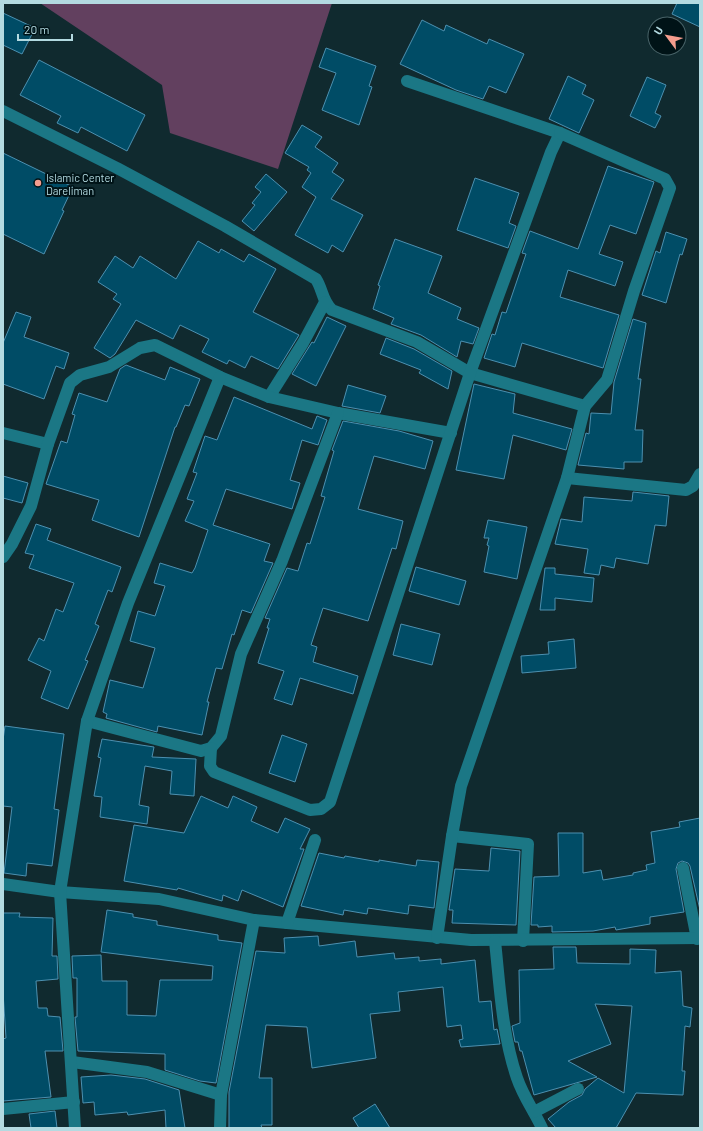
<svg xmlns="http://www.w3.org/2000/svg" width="703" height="1131" font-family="Barlow,sans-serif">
	<rect width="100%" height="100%" fill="#102a2f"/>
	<polygon fill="#62405f" points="40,3 332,3 278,169 170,133 162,85"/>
	<g fill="#004c66" stroke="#4c90b0">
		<polygon points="677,3 700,3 700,27 672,14"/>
		<polygon points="3,13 35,28 22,54 3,45"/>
		<polygon points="422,20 444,31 446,25 487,44 489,39 524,54 506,93 489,86 483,99 456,90 400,64"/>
		<polygon points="326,48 376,66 369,86 372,87 359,125 322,110 336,73 319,67"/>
		<polygon points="39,60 145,115 127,151 81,127 78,133 57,123 61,116 20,95"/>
		<polygon points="568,76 586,85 582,94 594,100 579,133 549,119"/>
		<polygon points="647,77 666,85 655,113 661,116 655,128 630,116"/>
		<polygon points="302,125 322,137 315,147 338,163 332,172 344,180 331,199 363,215 343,252 332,245 328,253 295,235 316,197 302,187 311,173 307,170 309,167 285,153"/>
		<polygon points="3,153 73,187 62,210 64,211 44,254 3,234"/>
		<polygon points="608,166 654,182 636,234 610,225 599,254 623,262 615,286 568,270 560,297 619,315 603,368 522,343 515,367 484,358 492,334 495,335 502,312 506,313 526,254 522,253 530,231 578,249"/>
		<polygon points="266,174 287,192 254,231 242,221 255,205 252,203 261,192 255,187"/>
		<polygon points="475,178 519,193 509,223 516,226 508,248 457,230"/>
		<polygon points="666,232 687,239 682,255 680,254 666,303 642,295 656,251 660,253"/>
		<polygon points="395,239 442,256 428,293 461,308 457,319 479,328 473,344 461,341 457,357 421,335 391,324 394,318 373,309 380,286 378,285"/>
		<polygon points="198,241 219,253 221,249 244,262 249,254 276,269 253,312 299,335 278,369 251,356 245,368 229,360 227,364 202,352 209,339 180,325 173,339 136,320 115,354 110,358 94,348 121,304 113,299 117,294 98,282 115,256 133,268 140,256 176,279"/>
		<polygon points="16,312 31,317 24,337 69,353 64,369 56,366 44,399 3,384 3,343"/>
		<polygon points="327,317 346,326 316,386 292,374 312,342 314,343"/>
		<polygon points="633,319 646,323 638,379 641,379 635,430 643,430 642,462 624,462 624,469 578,465 586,433 589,434 591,413 611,414 614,382"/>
		<polygon points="386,338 414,349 452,371 448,389 419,373 421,370 380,354"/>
		<polygon points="126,365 165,380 170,367 200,379 189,406 185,405 176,427 175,427 139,537 92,520 99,500 46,484 61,441 67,443 75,415 72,414 79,393 107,402 120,369"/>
		<polygon points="474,384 515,394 513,413 572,429 566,450 513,435 504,479 456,470"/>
		<polygon points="348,385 386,396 380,413 342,406"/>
		<polygon points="234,397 312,429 317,416 327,420 318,445 302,440 290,480 300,483 292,509 226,489 213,525 270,544 264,561 273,563 251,613 242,610 234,635 232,634 222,669 216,668 207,702 209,702 202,735 158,726 157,732 106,718 107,714 103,712 110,680 143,688 155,648 130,641 138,611 155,616 165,586 154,583 160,563 192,573 195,568 208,530 185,521 194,501 187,499 197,473 193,472 205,436 217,440"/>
		<polygon points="343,421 399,431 433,441 425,469 374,456 358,509 403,521 396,549 392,548 368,621 323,608 311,645 317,647 313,662 358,676 353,694 300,678 292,705 274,699 284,671 258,663 269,628 267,628 270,619 265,618 287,568 298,571 307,543 310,544 325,497 321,496 334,451 332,450"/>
		<polygon points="3,476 28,483 22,503 3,498"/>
		<polygon points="633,492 669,496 666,526 655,525 648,564 616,558 614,568 601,565 599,575 584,573 588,549 555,544 561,519 582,522 584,497 632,501"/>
		<polygon points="488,520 527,527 517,579 484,572 489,546 487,545 489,538 484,538"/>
		<polygon points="36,524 51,529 47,540 121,567 112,592 108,590 95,624 99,626 85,660 88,661 68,709 41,698 51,671 28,660 39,638 44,641 56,609 63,612 74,583 29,568 34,555 25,553"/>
		<polygon points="416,567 466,581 459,605 409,591"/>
		<polygon points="545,568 555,568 555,574 594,578 592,602 555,598 555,610 540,610"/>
		<polygon points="401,624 440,634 432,665 393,655"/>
		<polygon points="574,639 576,668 522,673 521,656 549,654 548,642"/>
		<polygon points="5,726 64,734 54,809 59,810 52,866 27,863 26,876 4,873 12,807 3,806 3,740"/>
		<polygon points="282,735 307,744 295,782 269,773"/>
		<polygon points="102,739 154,747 152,757 196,759 194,796 170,794 172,771 145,766 139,805 149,807 147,824 100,817 102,797 94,796 101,758 98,757"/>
		<polygon points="201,796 228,808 233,796 257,807 251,821 278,833 285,818 310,829 300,849 304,849 283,907 242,890 238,901 223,895 222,901 178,888 177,890 124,881 134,825 184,833"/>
		<polygon points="700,818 700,910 690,866 688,863 682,861 678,863 676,869 684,912 650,917 650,924 616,930 615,927 593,931 552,932 552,926 538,927 538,925 531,925 534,877 559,876 558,833 583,833 583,873 601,870 603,880 633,875 633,873 647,870 646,865 655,863 651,832 680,827 679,822"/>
		<polygon points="491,848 520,851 516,925 452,923 453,910 449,910 455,869 489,871"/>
		<polygon points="319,853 344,858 345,856 379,862 379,860 416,866 417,860 439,862 434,908 409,905 408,914 368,908 367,914 344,910 343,915 301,906"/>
		<polygon points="107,910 133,914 133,917 157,921 157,925 218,935 218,940 242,943 216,1083 200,1081 165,1070 165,1054 78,1051 75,1017 77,1017 77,978 73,978 72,956 101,955 102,981 127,981 127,1015 156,1016 160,980 212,980 213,966 101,952"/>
		<polygon points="3,913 20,913 19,917 53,918 52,956 57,956 58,979 36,981 38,1008 47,1008 48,1016 60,1017 63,1051 45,1051 51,1097 3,1101 3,1039 6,1038 3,992"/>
		<polygon points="318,936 319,946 355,941 357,957 394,953 395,959 419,957 419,961 441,959 441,964 475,960 479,1002 491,1001 494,1030 497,1029 500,1044 461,1047 459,1040 463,1039 461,1025 447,1027 443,987 398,992 400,1011 370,1014 376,1058 312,1068 307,1027 266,1025 259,1078 272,1078 272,1125 261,1125 262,1128 229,1128 229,1092 256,951 285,953 284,938"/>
		<polygon points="553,947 576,947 577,963 630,964 630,949 656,950 655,973 681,971 683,1006 692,1008 690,1027 685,1026 682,1071 685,1071 683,1095 636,1093 616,1128 556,1128 548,1119 569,1102 582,1095 585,1089 598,1078 624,1093 632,1006 595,1004 611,1044 568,1061 597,1077 534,1095 522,1051 520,1051 518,1042 515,1042 512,1026 520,1023 519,970 554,969"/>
		<polygon points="111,1075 145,1079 179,1090 185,1128 166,1128 165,1110 128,1115 127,1112 95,1115 94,1102 83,1103 81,1077"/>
		<polygon points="375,1104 390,1128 359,1128 353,1118"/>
		<polygon points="55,1111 57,1128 31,1128 29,1114"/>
	</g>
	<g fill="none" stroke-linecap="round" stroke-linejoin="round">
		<g stroke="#1b7785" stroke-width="12">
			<path d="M3 111 117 168 225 226 316 279C323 290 322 301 332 310L417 342 470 373 585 406"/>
			<polyline points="269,397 303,343 325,302"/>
			<polyline points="3,433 48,444"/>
			<polyline points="567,478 686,490 693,486 700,474"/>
			<polyline points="3,557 12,544 31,506 48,444 70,383 80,375 109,367 140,348 155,345 220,377 269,397 338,413 451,433"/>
			<polyline points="87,721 201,751 211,748 221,736 241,654 282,561 338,413"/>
			<polyline points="211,748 210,766 214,772 310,810 321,809 330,802 470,373 551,152 560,133 407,81"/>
			<polyline points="452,836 528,844 523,941"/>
			<polyline points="683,868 697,939"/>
			<polyline points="3,884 60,892 159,899 254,920 471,940 700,938"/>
			<polyline points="287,923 315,840"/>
			<polyline points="437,938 452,836 461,786 567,478 585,406 607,380 634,291 670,188 665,179 560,133"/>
			<path d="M495 941C500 988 502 1034 517 1078 523 1096 534 1111 542 1128"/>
			<polyline points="72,1062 147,1072 221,1095"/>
			<polyline points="3,1109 74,1102"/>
			<polyline points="534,1112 578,1089"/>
			<polyline points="75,1128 60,892 87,721 128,603 220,377"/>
			<polyline points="220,1128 221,1095 254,920"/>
		</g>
	</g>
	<circle fill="#f59d8e" stroke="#001317" stroke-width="1.5" cx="38" cy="183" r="4"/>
	<g text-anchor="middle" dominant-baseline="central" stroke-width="4" stroke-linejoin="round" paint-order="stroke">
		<g font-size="11" fill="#b3dae1" stroke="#001317" text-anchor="start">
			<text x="46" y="177">Islamic Center<tspan x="46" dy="13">Dareliman</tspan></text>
		</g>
	</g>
	<rect width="703" height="1131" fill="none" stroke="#b3dae1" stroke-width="8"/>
	<g transform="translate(667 36) rotate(302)"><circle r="19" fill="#001317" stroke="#486368"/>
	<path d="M0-3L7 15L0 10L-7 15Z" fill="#f59d8e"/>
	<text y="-6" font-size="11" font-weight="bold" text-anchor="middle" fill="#b3dae1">U</text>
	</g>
	<path d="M18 34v6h54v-6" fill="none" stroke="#b3dae1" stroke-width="2"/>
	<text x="24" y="34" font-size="12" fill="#b3dae1" stroke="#001317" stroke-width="3" paint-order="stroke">20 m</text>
</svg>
